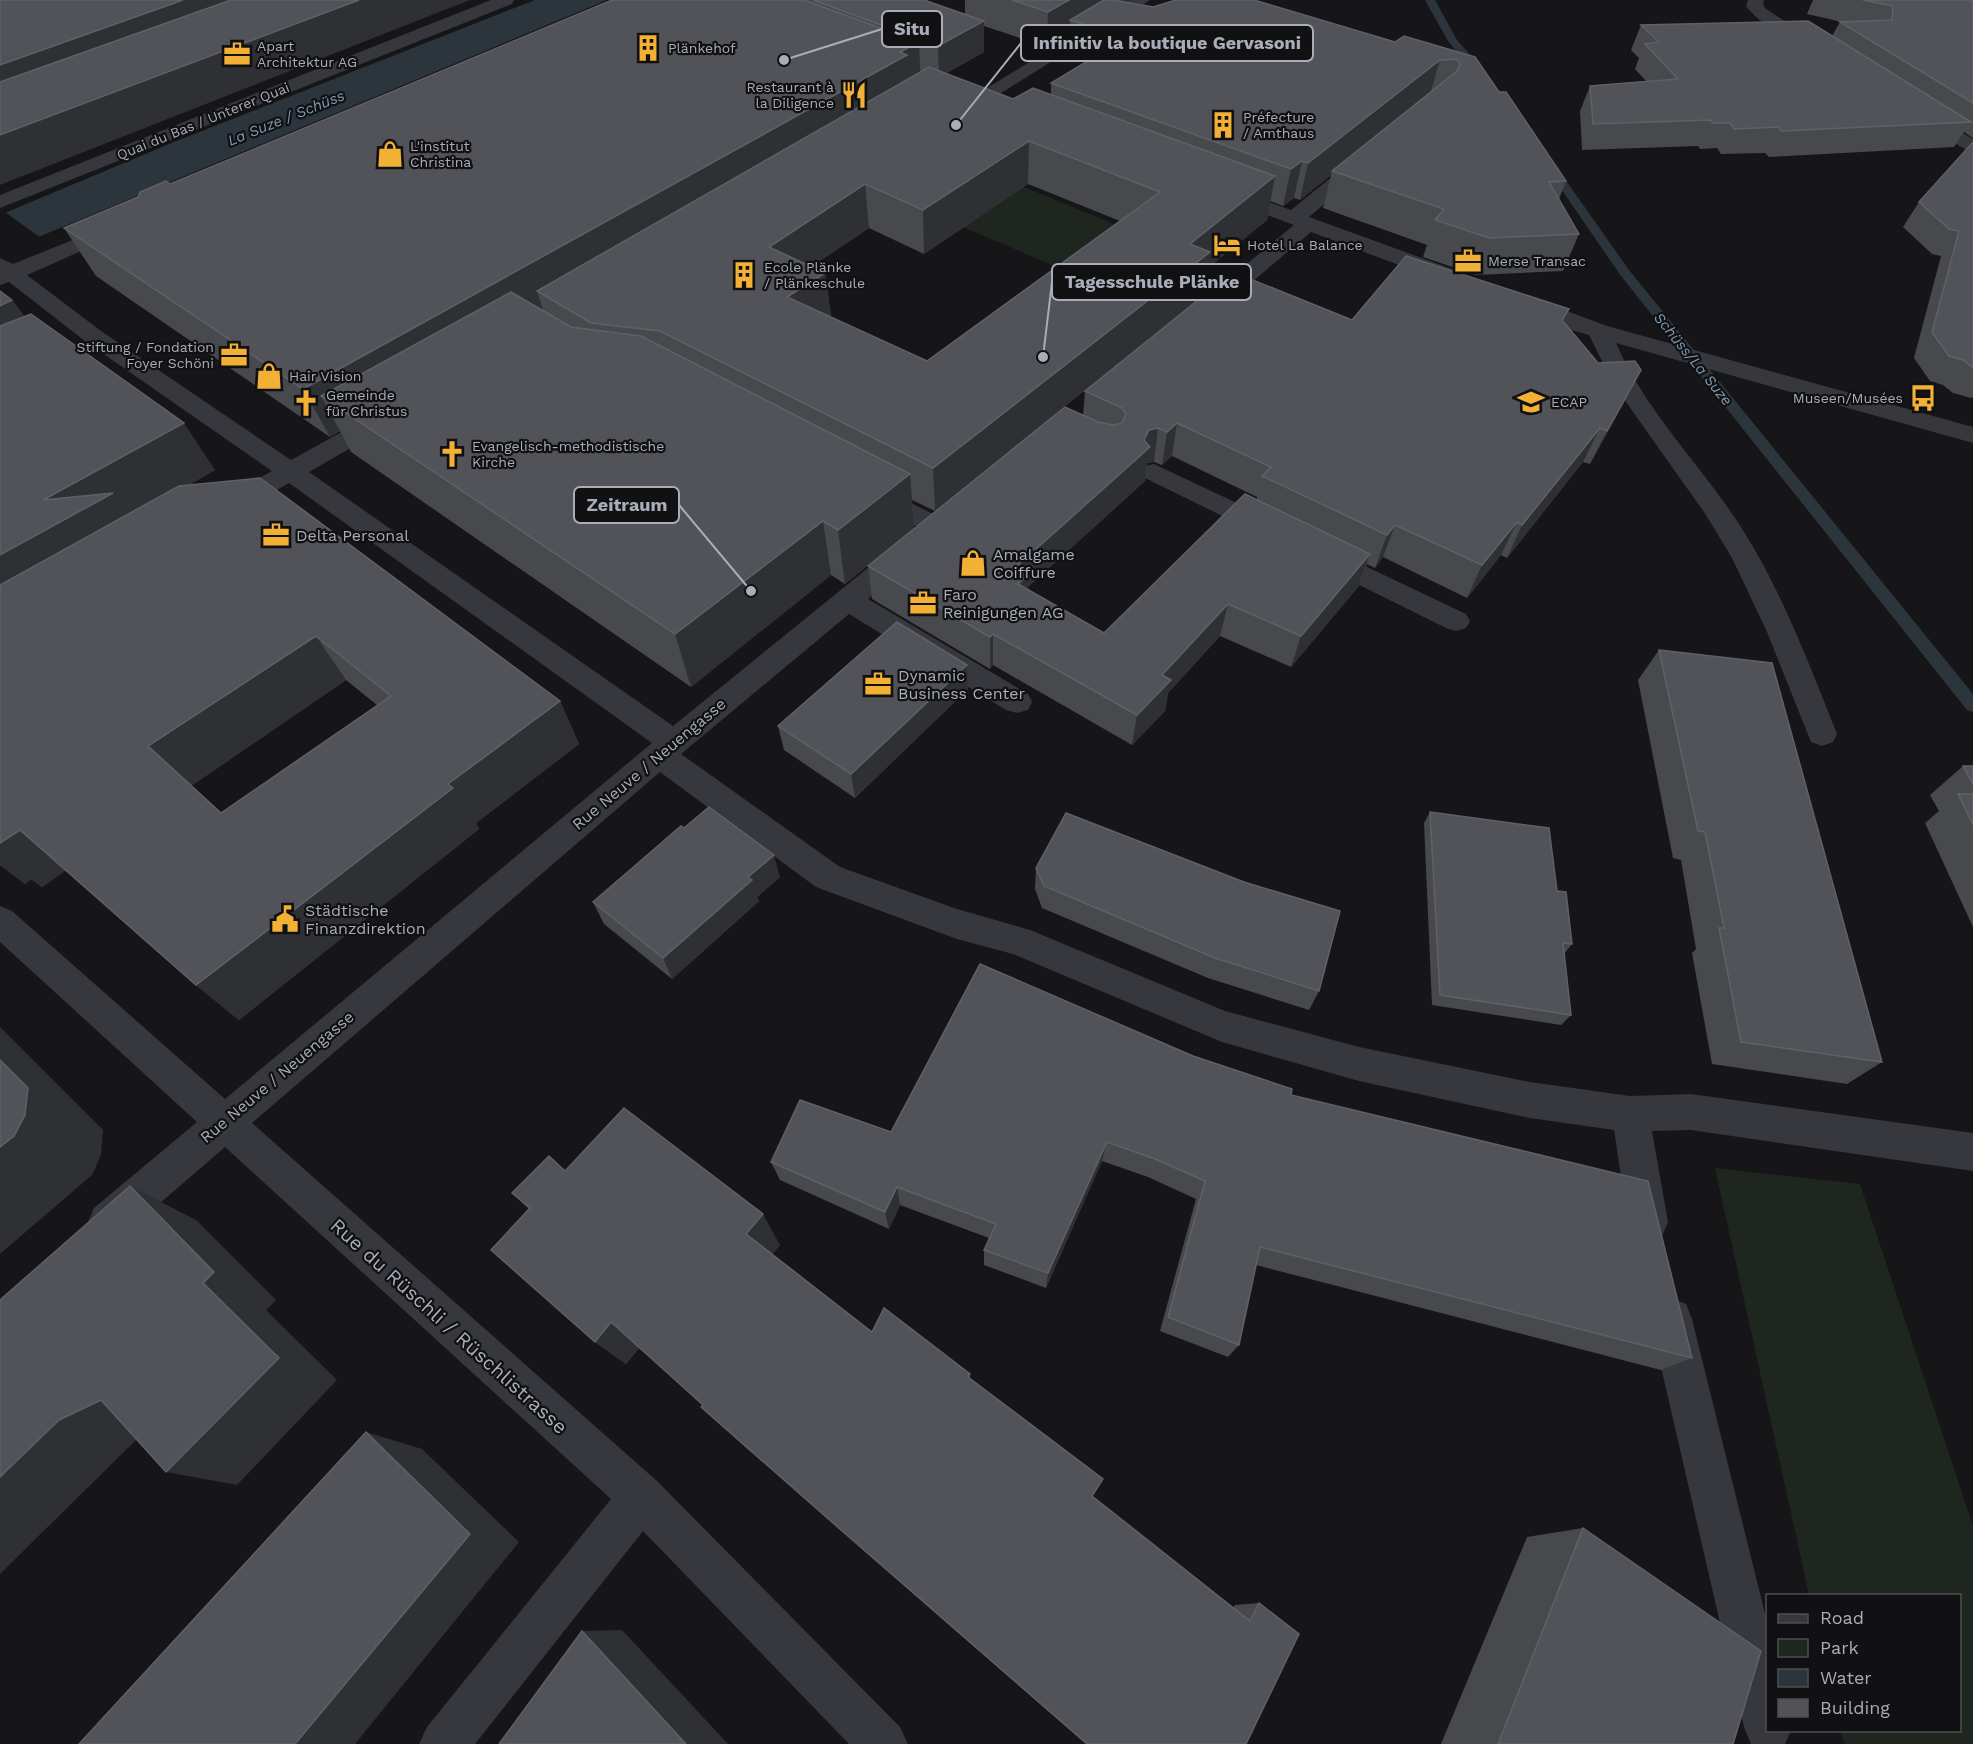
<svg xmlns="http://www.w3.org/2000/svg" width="1973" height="1744" font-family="'Work Sans',sans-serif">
	<rect width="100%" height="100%" fill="#161618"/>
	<g fill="#1e261f">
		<polygon points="960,161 1156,241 1101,286 923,210"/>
		<polygon points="1715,1168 1860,1184 1973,1526 1973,1744 1844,1744 1841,1731 1960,1730 1960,1596 1809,1595"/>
	</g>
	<polygon fill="#2c353c" points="535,0 607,0 0,253 0,215 174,142"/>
	<polygon fill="#161618" points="5,212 41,238 0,255 0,213"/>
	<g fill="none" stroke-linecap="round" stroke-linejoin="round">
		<g fill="#2c353c" fill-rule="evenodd">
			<polygon points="1425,0 1435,0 1457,40 1484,71 1484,75 1476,75 1448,41"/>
			<polygon points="1547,165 1555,165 1629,270 1973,694 1973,712 1967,710 1621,276 1546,167"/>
		</g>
		<g fill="#37383d" fill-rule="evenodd">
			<polygon points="491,0 514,0 512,4 0,208 0,195"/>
			<polygon points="1130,0 1150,0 982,105 968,105 966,101"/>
			<path d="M1748 0H1764L1763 5 1766 9 1821 45 1818 49C1802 53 1755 20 1746 6Z"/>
			<polygon points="1921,109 1973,139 1973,154 1914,119 1912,115"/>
			<polygon points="1362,156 1369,158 1372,162 1369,166 1309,217 1452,269 1455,274 1452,279 1436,279 1311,232 1219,310 1203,310 1200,305 1203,300 1294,225 1221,198 1218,194 1221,190 1235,190 1291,210 1355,158"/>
			<polygon points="117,222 124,224 128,228 124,232 27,275 101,331 291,460 376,413 385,410 394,413 397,418 394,423 309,472 673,726 895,546 905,544 915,546 919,553 915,560 868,599 1028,694 1032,702 1028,710 1017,713 1006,710 849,614 681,754 840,867 957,909 1030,930 1225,1011 1359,1047 1530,1082 1630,1096 1691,1094 1973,1133 1973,1171 1691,1130 1652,1131 1668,1222 1662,1236 1648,1242 1634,1236 1628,1222 1614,1130 1530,1118 1359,1081 1222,1042 1013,954 957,939 816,887 660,772 252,1123 657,1481 900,1727 908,1744 849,1744 643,1531 475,1744 419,1744 427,1727 611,1499 225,1147 122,1236 108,1242 94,1236 88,1222 94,1208 197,1122 0,942 0,906 12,911 225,1099 652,743 289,483 238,512 229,515 220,512 216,506 220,500 272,471 85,341 9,282 0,285 0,258 13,264"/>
			<path d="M1524 295 1607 326 1973 427V443L1616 343C1646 412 1701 465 1741 527 1782 591 1809 664 1837 734L1833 742 1822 746 1811 742 1767 632 1732 558 1706 515 1614 385 1589 335 1564 328 1516 307 1513 302 1516 297Z"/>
			<polygon points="1154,464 1277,522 1281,528 1277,534 1268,537 1259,534 1145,478 1141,472 1145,466"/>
			<polygon points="873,484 947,521 951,527 947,533 938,536 929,533 864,499 860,493 864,487"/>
			<polygon points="1323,546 1466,614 1470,621 1466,628 1456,631 1446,628 1313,562 1309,555 1313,548"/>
			<polygon points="1671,1298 1686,1304 1692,1319 1768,1626 1768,1730 1791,1730 1785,1744 1751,1744 1744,1727 1650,1319 1656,1304"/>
		</g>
	</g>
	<g fill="#47494d" fill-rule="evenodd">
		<path d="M612 0H924L965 14V0H1129L1125 2 1153 7 1395 42 1475 57 1499 92 1566 181 1559 199 1579 234 1563 271 1476 275 1423 257 1427 245 1323 208 1331 175 1300 200 1294 198 1283 206 1270 201 1267 220 1208 268 1203 295 1352 320 1569 309 1563 321 1598 363 1641 370 1590 464 1583 462 1507 558 1501 555 1467 598 1383 557 1375 568 1367 564 1358 587 1291 667 1220 636 1168 693 1165 711 1132 745 993 665 990 669 872 599 868 566 1083 415 1085 391 1176 317 935 511 912 500 914 528 845 584 831 575 691 687 351 452 340 431 330 437 96 276 64 228ZM984 26 1047 47 1070 34 1068 55 1088 61 1051 83V94L1013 99 945 74 984 52ZM1028 184 1120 221 927 361 831 317 825 273 812 266 869 228 924 254ZM1172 456 1257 497V499L1104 633 1028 589V587L1145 481 1147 463 1154 462 1162 465Z"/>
		<polygon points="1813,0 1973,0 1973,138 1964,132 1954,147 1769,157 1765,153 1721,154 1717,148 1700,149 1698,146 1582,150 1580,111 1590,86 1646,81 1635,69 1639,58 1631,50 1641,25 1832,36 1840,22 1842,22 1807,14"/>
		<polygon points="1973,142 1973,397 1971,398 1953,393 1943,385 1930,381 1914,358 1941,256 1932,254 1903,227 1919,202"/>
		<path d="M0 291 12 300 24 316 215 470 187 486 560 701 579 744 476 823 479 829 239 1020 196 985 66 870 42 887 31 879 25 884 0 865ZM346 680 377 705 221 813 191 786Z"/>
		<polygon points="1659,650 1882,1062 1847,1084 1712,1064 1692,953 1696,949 1681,860 1673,858 1638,680"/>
		<polygon points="967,665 968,689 855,798 784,750 778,726"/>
		<polygon points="1963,766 1973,766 1973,927 1925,823 1939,811 1930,795"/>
		<polygon points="1430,812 1557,891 1572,944 1564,954 1571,1015 1561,1025 1432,1005 1424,823"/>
		<polygon points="684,828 780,877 757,897 759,901 672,979 604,924 593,902"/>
		<polygon points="1036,868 1319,991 1309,1010 1208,978 1042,908 1035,889"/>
		<polygon points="1193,1056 1291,1095 1692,1358 1661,1370 1256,1265 1239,1345 1228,1357 1160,1331 1196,1199 1148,1177 1102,1161 1046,1288 984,1265 984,1250 989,1238 900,1205 889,1229 780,1180 771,1162"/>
		<polygon points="565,1171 780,1245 772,1254 872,1332 970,1374 970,1378 1092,1496 1233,1608 1235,1605 1259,1603 1246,1744 640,1347 626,1364 595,1342 529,1209 512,1193"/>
		<polygon points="1583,1528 1733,1744 1441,1744 1527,1537"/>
	</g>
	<g fill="#2f3033">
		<polygon points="183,0 304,0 0,113 0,65"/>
		<polygon points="359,0 470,0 0,185 0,135"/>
		<polygon points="1069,0 1129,0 1086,25 1070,20 1070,34 1047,47 1048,12"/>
		<polygon points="984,21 984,52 939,77 938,46"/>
		<polygon points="919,42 921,88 537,291 544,313 321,396 340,431 330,437 303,389"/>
		<polygon points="1440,60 1430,95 1332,171 1331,175 1300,200 1308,163"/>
		<polygon points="1029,141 1028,184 924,254 923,210"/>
		<polygon points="1302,161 1294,198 1283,206 1291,169"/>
		<polygon points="1275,176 1267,220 1208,268 1203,295 935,511 933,468 1190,244"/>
		<polygon points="865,184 869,228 776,290 769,247"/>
		<polygon points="825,273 831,317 787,297"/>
		<polygon points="12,300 47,347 0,369 0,306"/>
		<polygon points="1641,370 1624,403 1590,464 1607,431"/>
		<polygon points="184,423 215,470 132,517 0,623 0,555 43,500"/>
		<polygon points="1177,423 1172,456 1162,465 1167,432"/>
		<polygon points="1158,428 1154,462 1147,463 1145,481 1028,587 1027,606 1017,616 1016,567 1144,440 1149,430"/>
		<polygon points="1600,428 1583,462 1507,558 1522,525"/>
		<polygon points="910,474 914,528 845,584 838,530"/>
		<polygon points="823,521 831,575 691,687 675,634"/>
		<polygon points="1517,522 1501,555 1467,598 1482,565"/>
		<polygon points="1395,525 1383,557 1375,568 1387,535"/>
		<polygon points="1370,554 1358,587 1291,667 1301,636"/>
		<polygon points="1228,604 1220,636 1168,693 1165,711 1132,745 1137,715 1162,675"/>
		<polygon points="993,634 993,665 990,669 990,637"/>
		<polygon points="316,636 346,680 188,788 148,746"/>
		<polygon points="967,665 968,689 855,798 851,774"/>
		<polygon points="560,701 579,744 476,823 479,829 239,1020 196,985 448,784"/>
		<polygon points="20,830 68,869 42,887 31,879 25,884 0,865 0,843"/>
		<polygon points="774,855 780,877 757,897 759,901 672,979 663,958 748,877"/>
		<polygon points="0,1027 103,1130 101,1155 92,1175 0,1254"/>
		<polygon points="1107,1142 1102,1161 1046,1288 1048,1273"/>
		<polygon points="130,1186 196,1220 276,1300 266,1310 337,1380 237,1485 166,1472 203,1283"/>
		<polygon points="897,1187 900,1205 889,1229 885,1212"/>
		<polygon points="763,1214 780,1245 765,1264 746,1234"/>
		<polygon points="611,1322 641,1346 626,1364 595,1342"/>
		<polygon points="101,1400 138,1438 0,1574 0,1477 59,1420"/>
		<polygon points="366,1432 422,1449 519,1542 355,1744 295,1744"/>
		<polygon points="622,1630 728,1744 686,1744 582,1631"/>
	</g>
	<g fill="#525359" stroke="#5f6168" stroke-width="1.5" fill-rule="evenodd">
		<polygon points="0,0 183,0 0,65"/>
		<polygon points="231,0 359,0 0,135 0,82"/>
		<polygon points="612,0 804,0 919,42 900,52 907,55 303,389 64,228 138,197 140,192 152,187 166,181 170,184"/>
		<polygon points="813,0 924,0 984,21 938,46"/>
		<polygon points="1012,0 1069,0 1048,12"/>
		<polygon points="1104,0 1113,0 1153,7 1176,0 1254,0 1395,42 1404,36 1475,57 1499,92 1506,92 1566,181 1549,182 1579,234 1489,238 1435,220 1444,209 1332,171 1457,71 1460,64 1456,59 1440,60 1308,163 1302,161 1291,169 1051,83 1126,38 1070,20"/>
		<polygon points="1863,0 1973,0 1973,103 1840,22 1892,20 1893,6"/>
		<polygon points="1808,21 1971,122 1782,131 1778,127 1734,129 1730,123 1713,123 1710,120 1593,124 1590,86 1678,79 1645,44 1659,42 1641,25"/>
		<path d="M929 67 1013 99 1033 88 1275 176 1190 244 1210 252 933 468 660 331 591 323 537 291ZM1029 141 1160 192 927 361 787 297 825 273 769 247 865 184 923 210Z"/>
		<polygon points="1973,142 1973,368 1963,360 1949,356 1932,332 1959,231 1949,229 1919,202"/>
		<polygon points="1406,256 1569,309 1562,320 1598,363 1635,361 1641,370 1607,431 1600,428 1522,525 1517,522 1482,565 1395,525 1387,535 1262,476 1271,467 1177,423 1167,432 1158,428 1149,430 1144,440 1150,447 1016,567 1028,574 1018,584 1104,633 1245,494 1370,554 1301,636 1228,604 1162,675 1171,680 1137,715 993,634 990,637 868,566 1065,407 1098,422 1113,425 1122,423 1126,414 1122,408 1085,391 1233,272 1352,320"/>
		<polygon points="0,291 12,300 0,306"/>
		<polygon points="511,292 571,327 641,336 910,474 838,530 823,521 675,634 321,396"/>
		<polygon points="31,314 184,423 43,500 113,493 0,555 0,326"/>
		<path d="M260 478 560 701 448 784 453 788 196 985 20 830 0 843V585L179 486ZM316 636 391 696 221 813 148 746Z"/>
		<polygon points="897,622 967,665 851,774 778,726"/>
		<polygon points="1659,650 1772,663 1882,1062 1741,1042 1719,928 1724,928 1705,832 1698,831"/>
		<polygon points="1963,766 1973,766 1973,784"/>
		<polygon points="1958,794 1973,794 1973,825"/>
		<polygon points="709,807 774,855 748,877 752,880 663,958 593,902 681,826 684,828"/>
		<polygon points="1430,812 1549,828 1557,891 1566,892 1572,944 1563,943 1571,1015 1440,995"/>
		<polygon points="1066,813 1244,882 1340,911 1319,991 1215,958 1044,886 1036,868"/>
		<polygon points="980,964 1193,1056 1292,1089 1291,1095 1648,1181 1692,1358 1260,1247 1239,1345 1168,1317 1205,1181 1155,1159 1107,1142 1048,1273 984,1250 996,1224 897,1187 885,1212 771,1162 800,1100 891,1132"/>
		<polygon points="0,1060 28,1088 25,1115 14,1136 0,1147"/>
		<polygon points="624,1108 763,1214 746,1234 872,1332 884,1308 970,1374 968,1377 1103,1479 1092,1496 1250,1621 1259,1603 1299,1634 1246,1744 1087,1744 825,1516 701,1407 703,1405 611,1322 595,1342 491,1250 530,1208 512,1193 549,1156 565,1171"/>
		<polygon points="130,1186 214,1272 203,1283 279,1358 166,1472 101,1400 59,1420 0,1477 0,1300"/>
		<polygon points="366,1432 470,1534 295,1744 79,1744"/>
		<polygon points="1583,1528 1761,1651 1733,1744 1498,1744"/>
		<polygon points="582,1631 686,1744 499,1744"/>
	</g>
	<defs>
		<symbol id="building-bare" viewBox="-9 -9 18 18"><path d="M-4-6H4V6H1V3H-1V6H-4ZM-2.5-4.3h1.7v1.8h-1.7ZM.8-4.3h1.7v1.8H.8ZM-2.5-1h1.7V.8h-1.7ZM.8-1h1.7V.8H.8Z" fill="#f2b134" stroke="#111113" stroke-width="2.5" paint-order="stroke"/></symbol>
		<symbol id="office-bare" viewBox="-9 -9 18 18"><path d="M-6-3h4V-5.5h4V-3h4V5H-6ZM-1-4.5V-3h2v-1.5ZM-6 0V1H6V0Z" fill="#f2b134" stroke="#111113" stroke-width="2.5" paint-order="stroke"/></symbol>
		<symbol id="restaurant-bare" viewBox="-9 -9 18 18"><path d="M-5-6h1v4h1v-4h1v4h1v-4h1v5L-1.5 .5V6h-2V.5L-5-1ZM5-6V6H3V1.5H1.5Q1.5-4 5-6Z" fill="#f2b134" stroke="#111113" stroke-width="2.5" paint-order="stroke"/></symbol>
		<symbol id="shop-bare" viewBox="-9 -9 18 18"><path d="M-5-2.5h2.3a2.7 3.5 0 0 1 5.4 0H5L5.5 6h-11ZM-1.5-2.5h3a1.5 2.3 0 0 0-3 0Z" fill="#f2b134" stroke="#111113" stroke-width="2.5" paint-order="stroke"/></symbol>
		<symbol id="hotel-bare" viewBox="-9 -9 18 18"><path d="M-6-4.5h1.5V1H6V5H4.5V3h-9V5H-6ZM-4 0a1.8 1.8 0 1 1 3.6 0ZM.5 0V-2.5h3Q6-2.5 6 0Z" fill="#f2b134" stroke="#111113" stroke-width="2.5" paint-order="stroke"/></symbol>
		<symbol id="bus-bare" viewBox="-9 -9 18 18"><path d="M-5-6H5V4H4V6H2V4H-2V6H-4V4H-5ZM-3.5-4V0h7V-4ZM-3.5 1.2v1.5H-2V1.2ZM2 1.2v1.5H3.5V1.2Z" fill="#f2b134" stroke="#111113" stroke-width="2.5" paint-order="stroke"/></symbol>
		<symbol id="school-bare" viewBox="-9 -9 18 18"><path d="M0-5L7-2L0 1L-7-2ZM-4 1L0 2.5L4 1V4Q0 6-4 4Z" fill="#f2b134" stroke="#111113" stroke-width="2.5" paint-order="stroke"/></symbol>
		<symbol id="church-bare" viewBox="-9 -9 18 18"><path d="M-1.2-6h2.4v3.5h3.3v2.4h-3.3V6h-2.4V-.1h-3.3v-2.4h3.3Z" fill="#f2b134" stroke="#111113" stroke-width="2.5" paint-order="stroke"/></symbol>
		<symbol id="civic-bare" viewBox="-9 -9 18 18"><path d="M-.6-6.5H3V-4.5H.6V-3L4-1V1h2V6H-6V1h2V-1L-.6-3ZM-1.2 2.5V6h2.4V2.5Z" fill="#f2b134" stroke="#111113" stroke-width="2.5" paint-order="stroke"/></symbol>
	</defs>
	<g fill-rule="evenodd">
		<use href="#building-bare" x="629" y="29" width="38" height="38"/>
		<use href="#office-bare" x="218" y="35" width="38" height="38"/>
		<use href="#restaurant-bare" x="835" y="76" width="38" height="38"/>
		<use href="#building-bare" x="1204" y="106" width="38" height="38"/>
		<use href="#shop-bare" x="371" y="135" width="38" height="38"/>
		<use href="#hotel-bare" x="1208" y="226" width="38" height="38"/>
		<use href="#office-bare" x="1449" y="242" width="38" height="38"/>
		<use href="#building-bare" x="725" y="256" width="38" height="38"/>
		<use href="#office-bare" x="215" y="336" width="38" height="38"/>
		<use href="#shop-bare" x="250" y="357" width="38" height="38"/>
		<use href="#bus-bare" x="1904" y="379" width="38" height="38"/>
		<use href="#school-bare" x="1512" y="383" width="38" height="38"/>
		<use href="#church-bare" x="287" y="384" width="38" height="38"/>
		<use href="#church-bare" x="433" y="435" width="38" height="38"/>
		<use href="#office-bare" x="257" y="516" width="38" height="38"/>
		<use href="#shop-bare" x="954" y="544" width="38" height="38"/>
		<use href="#office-bare" x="904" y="584" width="38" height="38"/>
		<use href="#office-bare" x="859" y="665" width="38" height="38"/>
		<use href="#civic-bare" x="266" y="900" width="38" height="38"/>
	</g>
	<g text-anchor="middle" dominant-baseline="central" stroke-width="4.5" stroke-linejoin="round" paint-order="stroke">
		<g font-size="14" fill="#a8adb8" stroke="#111113" text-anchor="start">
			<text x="257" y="46">Apart<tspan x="257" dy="16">Architektur AG</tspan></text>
			<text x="668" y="48">Plänkehof</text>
			<text x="834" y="87" text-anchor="end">Restaurant à<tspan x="834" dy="16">la Diligence</tspan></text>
			<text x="1243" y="117">Préfecture<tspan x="1243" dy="16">/ Amthaus</tspan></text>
			<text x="410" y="146">L'institut<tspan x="410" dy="16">Christina</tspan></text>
			<text x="1247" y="245">Hotel La Balance</text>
			<text x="1488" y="261">Merse Transac</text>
			<text x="764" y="267">Ecole Plänke<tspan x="764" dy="16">/ Plänkeschule</tspan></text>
			<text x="214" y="347" text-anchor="end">Stiftung / Fondation<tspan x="214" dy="16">Foyer Schöni</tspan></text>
			<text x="289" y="376">Hair Vision</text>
			<text x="326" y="395">Gemeinde<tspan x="326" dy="16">für Christus</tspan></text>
			<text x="1903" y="398" text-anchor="end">Museen/Musées</text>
			<text x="1551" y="402">ECAP</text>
			<text x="472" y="446">Evangelisch-methodistische<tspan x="472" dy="16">Kirche</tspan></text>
		</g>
		<g font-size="14" fill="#a8adb8" stroke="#111113">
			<text transform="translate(203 121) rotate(-22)">Quai du Bas / Unterer Quai</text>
		</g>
		<g font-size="15" font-style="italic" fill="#7f9bb3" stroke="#111113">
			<text transform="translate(286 118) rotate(-22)">La Suze / Schüss</text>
			<text transform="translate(1693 359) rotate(51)">Schüss/La Suze</text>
		</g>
		<g font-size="16" fill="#a8adb8" stroke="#111113" text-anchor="start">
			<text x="296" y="535">Delta Personal</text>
			<text x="993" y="554">Amalgame<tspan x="993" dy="18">Coiffure</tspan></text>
			<text x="943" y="594">Faro<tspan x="943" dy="18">Reinigungen AG</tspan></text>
			<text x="898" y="675">Dynamic<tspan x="898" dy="18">Business Center</tspan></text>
			<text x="305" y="910">Städtische<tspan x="305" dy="18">Finanzdirektion</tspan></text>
		</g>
		<g font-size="16" fill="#a8adb8" stroke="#111113">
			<text transform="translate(649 764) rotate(-40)">Rue Neuve / Neuengasse</text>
			<text transform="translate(277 1077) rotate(-40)">Rue Neuve / Neuengasse</text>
		</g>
		<g font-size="20" fill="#a8adb8" stroke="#111113">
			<text transform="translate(449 1326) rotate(42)">Rue du Rüschli / Rüschlistrasse</text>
		</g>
	</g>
	<path fill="none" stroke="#a8adb8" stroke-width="2" d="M784 60L882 29M956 125L1021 43M1043 357L1052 282M751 591L679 505"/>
	<g fill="#a8adb8" stroke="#111113" stroke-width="2">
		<circle cx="784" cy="60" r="6"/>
		<circle cx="956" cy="125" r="6"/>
		<circle cx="1043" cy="357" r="6"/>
		<circle cx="751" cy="591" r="6"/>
	</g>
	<g fill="#111113" stroke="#a8adb8" stroke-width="2">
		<rect x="882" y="11" width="60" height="36" rx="6"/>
		<rect x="1021" y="25" width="292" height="36" rx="6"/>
		<rect x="1052" y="264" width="199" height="36" rx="6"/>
		<rect x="574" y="487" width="105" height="36" rx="6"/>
	</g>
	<g font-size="18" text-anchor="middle" font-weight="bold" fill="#a8adb8">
		<text x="912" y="35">Situ</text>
		<text x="1167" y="49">Infinitiv la boutique Gervasoni</text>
		<text x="1152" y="288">Tagesschule Plänke</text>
		<text x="627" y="511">Zeitraum</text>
	</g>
	<rect x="1766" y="1594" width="195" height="138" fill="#111113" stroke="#4d4f55" stroke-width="1.5"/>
	<rect x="1778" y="1614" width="30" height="9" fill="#37383d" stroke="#4d4f55" stroke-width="1.5"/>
	<text x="1820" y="1624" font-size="18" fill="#a8adb8">Road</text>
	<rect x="1778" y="1639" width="30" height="18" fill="#1e261f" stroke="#4d4f55" stroke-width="1.5"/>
	<text x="1820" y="1654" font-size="18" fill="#a8adb8">Park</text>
	<rect x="1778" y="1669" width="30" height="18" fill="#2c353c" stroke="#4d4f55" stroke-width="1.5"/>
	<text x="1820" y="1684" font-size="18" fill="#a8adb8">Water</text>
	<rect x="1778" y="1699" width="30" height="18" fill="#525359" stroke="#4d4f55" stroke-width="1.5"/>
	<text x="1820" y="1714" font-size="18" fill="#a8adb8">Building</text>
</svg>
